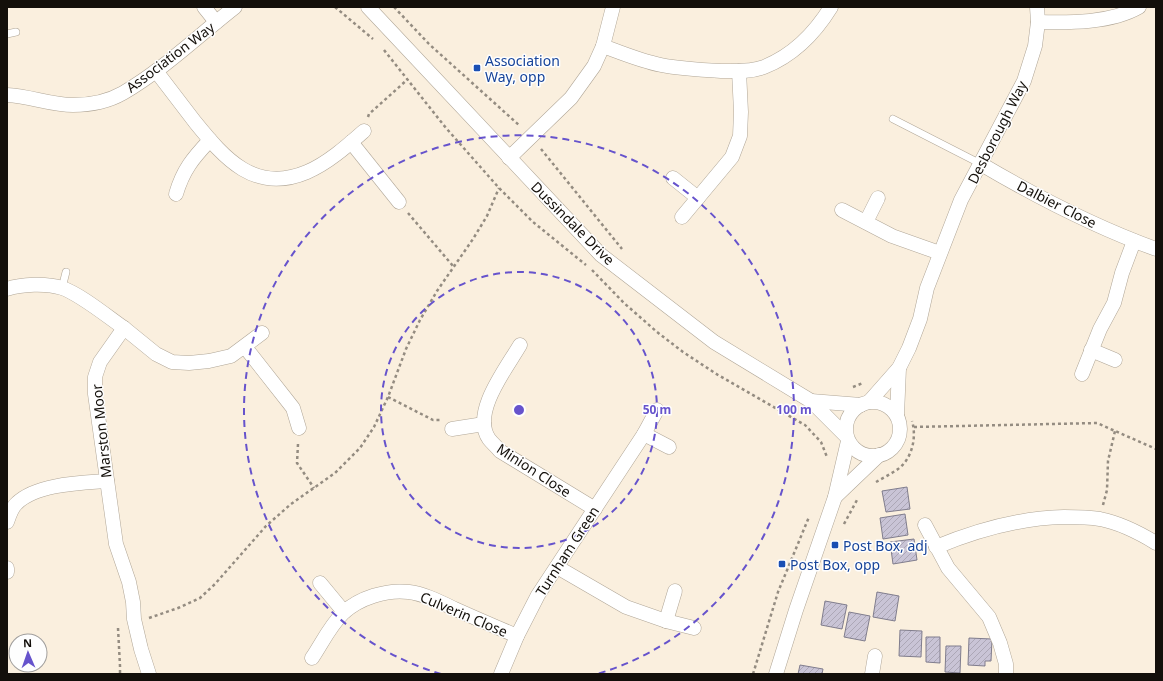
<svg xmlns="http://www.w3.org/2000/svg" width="1163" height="681" font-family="'Noto Sans',sans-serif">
	<defs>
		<pattern id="building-hatch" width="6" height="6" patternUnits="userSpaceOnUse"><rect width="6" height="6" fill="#c9c4d6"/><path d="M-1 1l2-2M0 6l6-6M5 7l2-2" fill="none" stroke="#aca7b6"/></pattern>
	</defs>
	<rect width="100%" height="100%" fill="#faefde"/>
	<g fill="url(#building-hatch)" stroke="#807d8d">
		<polygon points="907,487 910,509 886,512 882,491"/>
		<polygon points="905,514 908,535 883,539 880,518"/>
		<polygon points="914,539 917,560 893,564 890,542"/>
		<polygon points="877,592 899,596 895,621 873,617"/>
		<polygon points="825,601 847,605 842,629 821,625"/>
		<polygon points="849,612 870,616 865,641 844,637"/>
		<polygon points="900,630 922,631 921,657 899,656"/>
		<polygon points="926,637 940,637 940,663 926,662"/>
		<polygon points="969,638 992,639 991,661 985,661 985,666 968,665"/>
		<polygon points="946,646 961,646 960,673 945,672"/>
		<polygon points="800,665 823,669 822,674 798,674"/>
	</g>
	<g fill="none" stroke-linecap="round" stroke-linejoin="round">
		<defs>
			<g id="lane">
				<polyline points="7,34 16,32"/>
				<polyline points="893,119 981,164"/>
				<polyline points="62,288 66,272"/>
			</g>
			<g id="street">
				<polyline points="204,7 216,22"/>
				<polyline points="368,7 601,255 714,342 811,401 846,436"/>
				<path d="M1038 22C1070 23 1111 23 1139 7"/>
				<path d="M603 46C622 53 641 61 661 65 681 69 702 70 722 71 735 71 751 72 764 67 794 55 815 33 831 7"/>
				<path d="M156 71C169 88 182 105 195 122 225 159 255 194 307 172 328 163 347 146 364 131"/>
				<path d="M7 95C30 96 51 105 73 105 90 105 109 101 123 93 164 69 198 36 235 7"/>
				<polyline points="351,142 399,202"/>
				<polyline points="509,158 571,98 594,66 603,46 613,7"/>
				<path d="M981 164C1037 197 1095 227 1156 249"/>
				<polyline points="673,178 698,198"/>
				<path d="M176 194C183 170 193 158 210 140"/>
				<polyline points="842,210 892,236 940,253"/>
				<polyline points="682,217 732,157 740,136 741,112 739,71"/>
				<polyline points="866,222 878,198"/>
				<path d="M7 289C21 284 47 283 62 288 80 294 108 317 124 328"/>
				<path d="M520 345C506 369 471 413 489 439 492 443 497 447 500 451L595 509"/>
				<polyline points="245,347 293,408 299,428"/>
				<polyline points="1091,350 1115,360"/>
				<polyline points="1082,374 1100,329 1114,303 1122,273 1134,241"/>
				<polyline points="811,401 861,405"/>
				<circle cx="873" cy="429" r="27"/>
				<polyline points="869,402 899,368 909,348 920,319 927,288 961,200 1024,81 1035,46 1038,22 1037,7"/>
				<polyline points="897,415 899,368"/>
				<polyline points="452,429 484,424"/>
				<polyline points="644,434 669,447"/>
				<polyline points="835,497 879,455"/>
				<path d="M7 522C9 516 12 507 17 503 37 484 80 483 107 481"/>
				<polyline points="925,525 948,568 989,617 1000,643 1006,664 1006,674"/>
				<path d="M936 547C977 530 1019 518 1064 517 1076 517 1088 517 1100 519 1120 523 1138 532 1156 543"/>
				<polyline points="557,567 626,607 666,621 694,628"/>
				<polyline points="7,568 7,572"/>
				<polyline points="320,583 344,612"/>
				<polyline points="666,621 675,591"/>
				<path d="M312 658C322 643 330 626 343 613 359 598 387 589 409 592 425 594 440 602 455 609 475 618 496 627 517 636"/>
				<polyline points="149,674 141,649 134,619 133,602 129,582 116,544 95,394 95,377 100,362 124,328 156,354 172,362 189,363 209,361 231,356 262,333"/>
				<polyline points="501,674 517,636 538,595 644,434 657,410"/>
				<polyline points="776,674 796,610 835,497 848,441"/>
				<polyline points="872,674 875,656"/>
			</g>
		</defs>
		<use href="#lane" stroke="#b0a697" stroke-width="8"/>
		<use href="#street" stroke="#b0a697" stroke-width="15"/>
		<g stroke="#948c81" stroke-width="2.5" stroke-dasharray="3 3" stroke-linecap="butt">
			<polyline points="335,7 373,39"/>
			<polyline points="394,7 429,44 520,126"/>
			<polyline points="384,50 446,128 499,188 533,222 586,265"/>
			<polyline points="368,117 369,114 408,79"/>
			<polyline points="541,149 622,249"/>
			<polyline points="408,213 453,266"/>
			<polyline points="592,270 624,303 657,332 683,352 718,375 805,425 821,442 827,457"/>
			<polyline points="853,387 863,383"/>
			<polyline points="388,397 433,420 440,420"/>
			<polyline points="914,427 1097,423 1156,449"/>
			<polyline points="298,444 297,463 314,488"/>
			<path d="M876 482C883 478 891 474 898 469 912 459 917 437 912 421"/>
			<polyline points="1103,505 1107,490 1108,461 1115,431"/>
			<polyline points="844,524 857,500"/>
			<polyline points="149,618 178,608 200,598 215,584 266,526 291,504 335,473 360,448 374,427 388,397 406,349 420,320 437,291 473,239 487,216 499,188"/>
			<polyline points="118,628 120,666 120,674"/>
			<polyline points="753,674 778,592 809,517"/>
		</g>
		<use href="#lane" stroke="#fff" stroke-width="7"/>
		<use href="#street" stroke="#fff" stroke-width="14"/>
	</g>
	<g fill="none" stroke="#6653cc" stroke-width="2" stroke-dasharray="7 5">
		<circle cx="519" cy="410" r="138"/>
		<path d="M441 674A275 275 0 1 1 597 674"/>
	</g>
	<g fill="#1a4fb4" stroke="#fefefe" stroke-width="1.5">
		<rect x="473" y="64" width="8" height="8" rx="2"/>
		<rect x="831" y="541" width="8" height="8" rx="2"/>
		<rect x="778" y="560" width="8" height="8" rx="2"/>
	</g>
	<g text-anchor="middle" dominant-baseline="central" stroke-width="3" stroke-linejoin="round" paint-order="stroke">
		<g font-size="14" fill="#130f0a" stroke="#fefefe">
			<text transform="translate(170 57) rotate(-37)">Association Way</text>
			<text transform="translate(997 132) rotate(-63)">Desborough Way</text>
			<text transform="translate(1057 204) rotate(27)">Dalbier Close</text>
			<text transform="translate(573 223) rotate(45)">Dussindale Drive</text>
			<text transform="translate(101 431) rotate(-96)">Marston Moor</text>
			<text transform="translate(534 470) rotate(33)">Minion Close</text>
			<text transform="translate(567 551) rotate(-57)">Turnham Green</text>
			<text transform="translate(464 614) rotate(23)">Culverin Close</text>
		</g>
		<g font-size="14" fill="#164399" stroke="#fefefe" text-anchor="start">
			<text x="485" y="60">Association<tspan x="485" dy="16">Way, opp</tspan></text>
			<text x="843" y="545">Post Box, adj</text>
			<text x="790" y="564">Post Box, opp</text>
		</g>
	</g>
	<circle cx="519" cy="410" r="6" fill="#6653cc" stroke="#fefefe" stroke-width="2"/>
	<g font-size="12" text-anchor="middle" font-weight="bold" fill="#6653cc" stroke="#fefefe" stroke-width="3" stroke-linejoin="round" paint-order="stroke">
		<text x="657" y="414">50 m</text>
		<text x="794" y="414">100 m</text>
	</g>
	<rect width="1163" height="681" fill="none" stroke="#130f0a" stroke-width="16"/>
	<g transform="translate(28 653) rotate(358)"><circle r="19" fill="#fefefe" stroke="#a09e9c"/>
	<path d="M0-3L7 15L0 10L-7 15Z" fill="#6653cc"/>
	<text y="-6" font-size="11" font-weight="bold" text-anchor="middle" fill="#130f0a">N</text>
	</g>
</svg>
